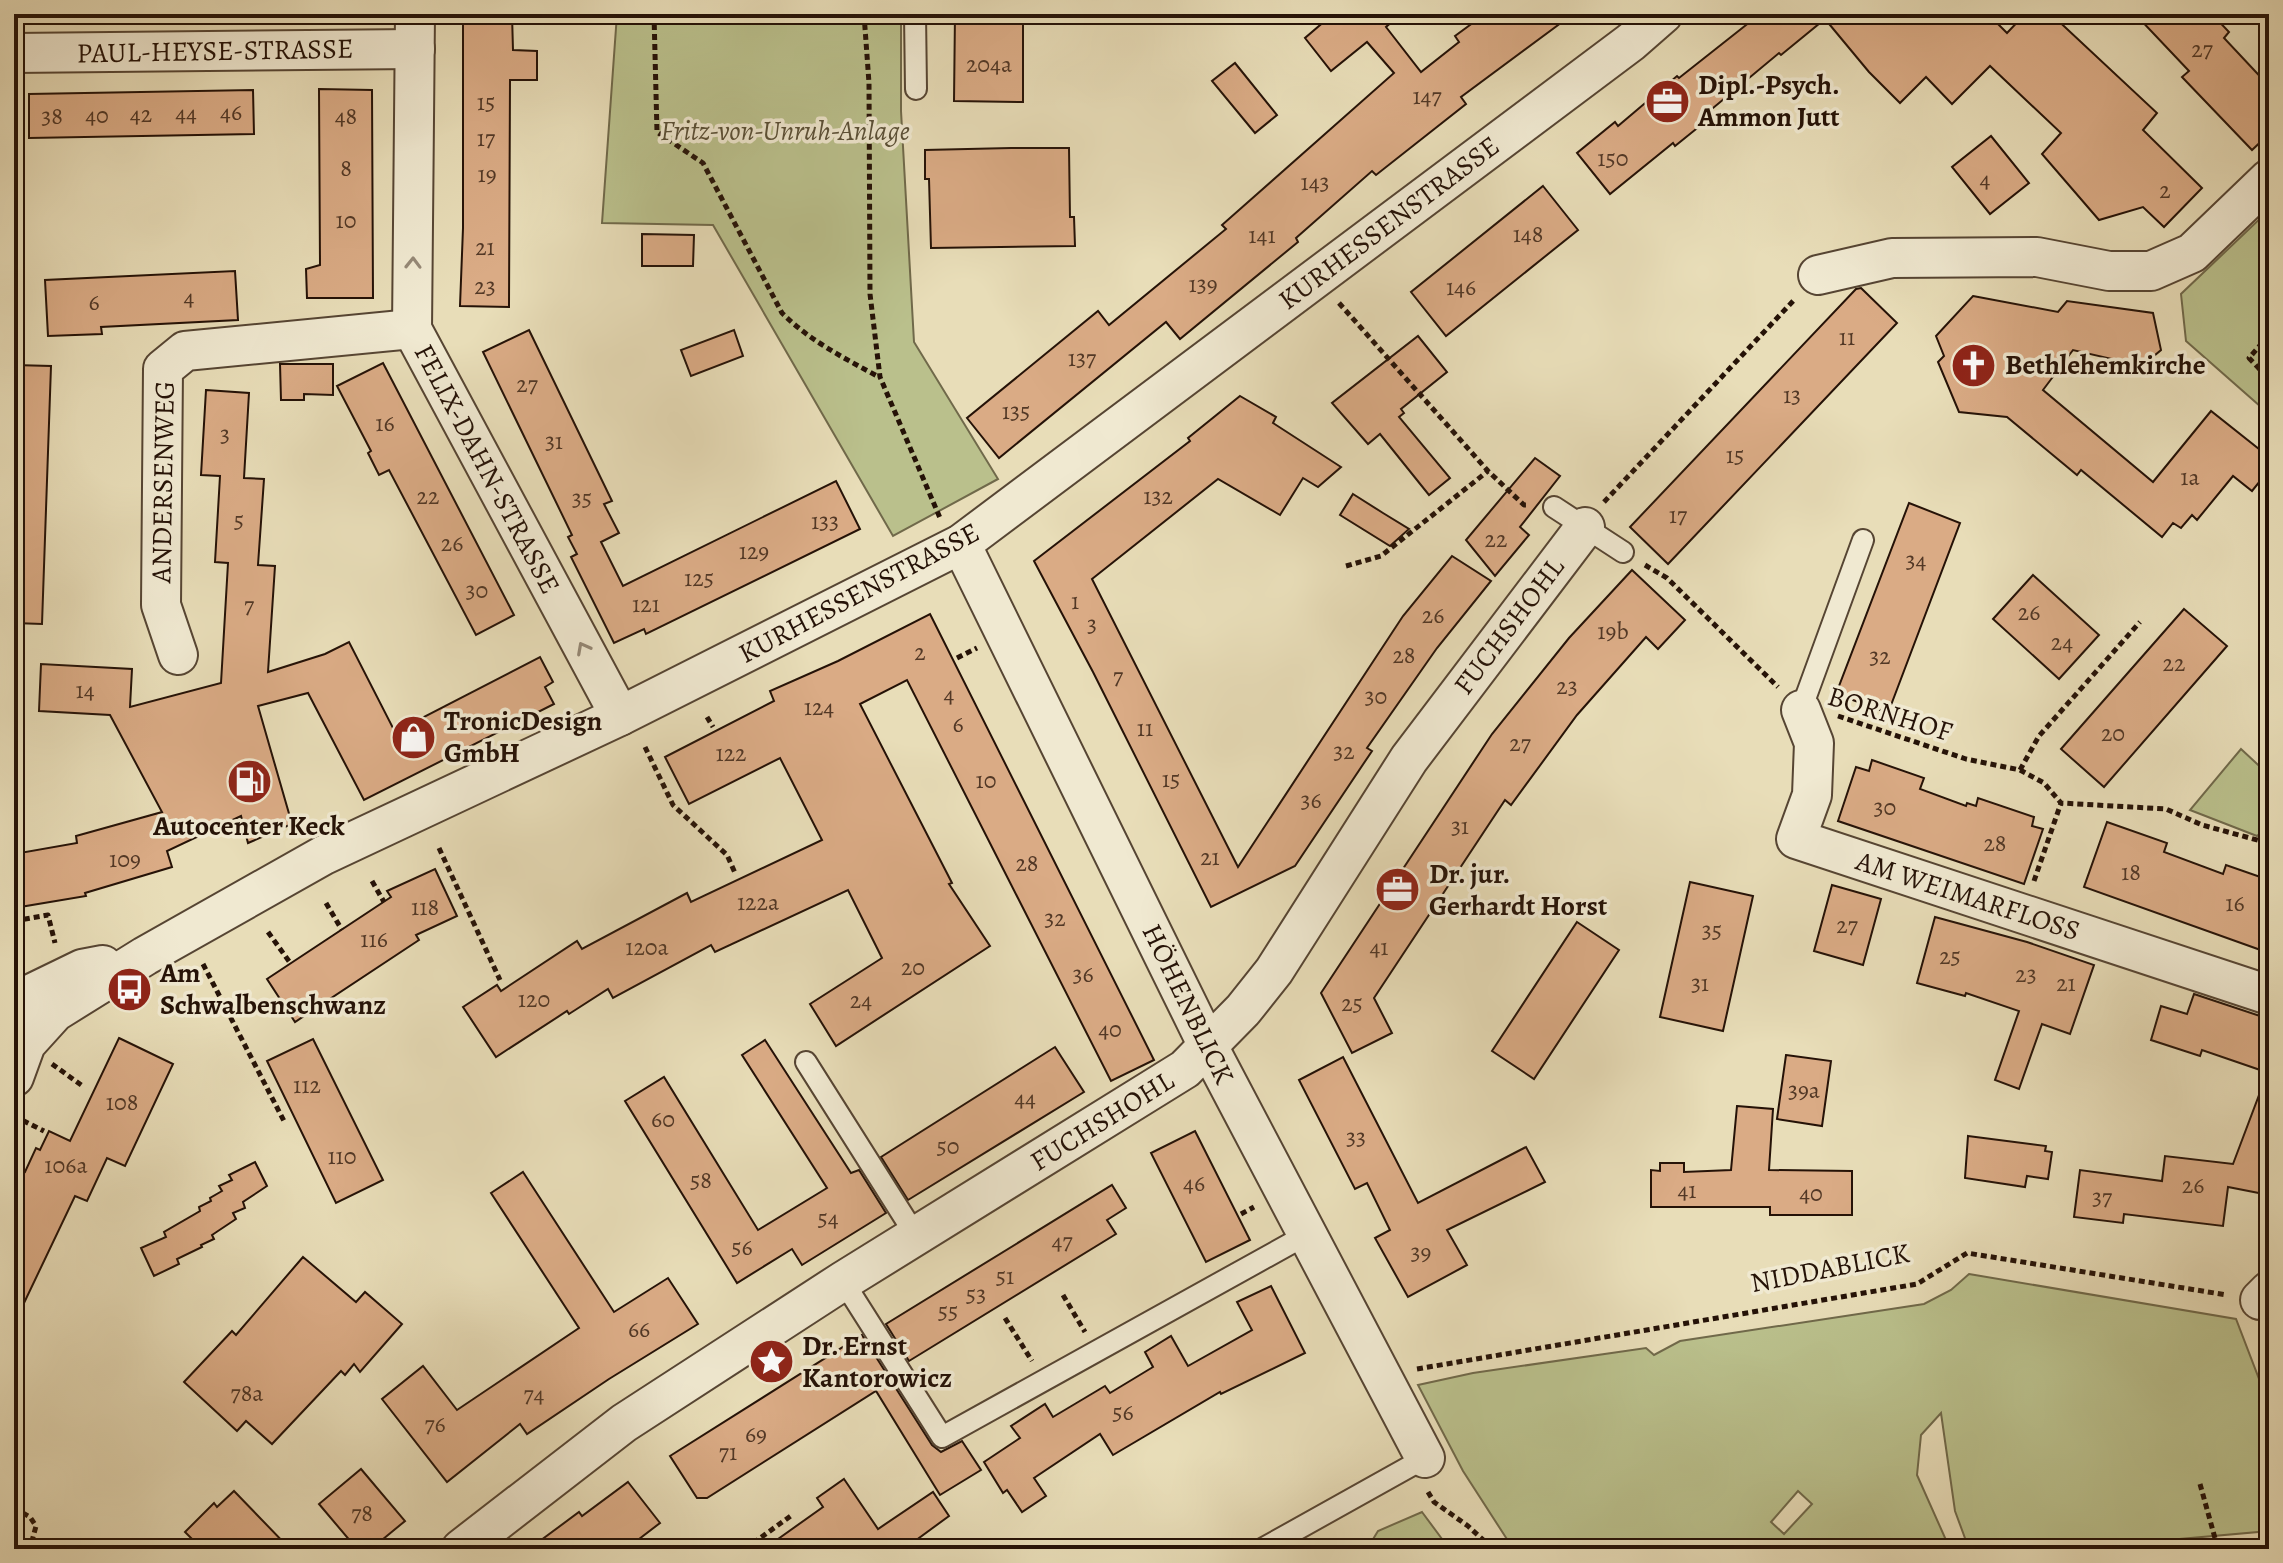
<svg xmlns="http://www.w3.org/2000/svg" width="2283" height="1563" font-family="Alegreya,serif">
	<rect width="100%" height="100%" fill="#e8ddb8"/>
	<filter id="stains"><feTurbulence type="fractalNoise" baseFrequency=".0025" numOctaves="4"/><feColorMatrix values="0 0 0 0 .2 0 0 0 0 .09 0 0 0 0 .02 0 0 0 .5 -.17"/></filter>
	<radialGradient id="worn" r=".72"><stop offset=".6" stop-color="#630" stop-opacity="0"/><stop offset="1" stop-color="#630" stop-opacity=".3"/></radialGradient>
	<g fill="#bac08c" stroke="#70694a" stroke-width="2" fill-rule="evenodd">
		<polygon points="617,14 901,14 901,111 914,342 998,479 893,536 713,225 602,223"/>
		<polygon points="2269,210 2269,414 2186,341 2181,294"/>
		<polygon points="2241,749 2269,775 2269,826 2257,836 2190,810"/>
		<path d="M1969 1274 2236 1319 2269 1405V1531L2067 1549H1969L1955 1511 1941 1413 1921 1435 1917 1475 1950 1549H1558L1563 1540 1512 1547 1463 1471 1418 1385 1473 1373 1646 1348 1654 1355 1680 1341 1924 1304 1951 1290ZM1798 1491 1812 1504 1784 1534 1771 1522Z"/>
		<polygon points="1422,1512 1445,1543 1438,1549 1367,1549 1378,1531"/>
	</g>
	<g fill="#daab85" stroke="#251207" stroke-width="2">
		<polygon points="463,14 512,14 513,50 537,51 537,80 510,80 509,307 460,306 463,228"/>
		<polygon points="955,14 1023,14 1023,102 954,101"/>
		<polygon points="1333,14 1401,14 1386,27 1421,72 1459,42 1455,36 1485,14 1573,14 1461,97 1466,104 1376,175 1372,171 1296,238 1298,242 1180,339 1166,322 999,458 967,418 1098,311 1109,325 1226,229 1222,225 1394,73 1367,42 1331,71 1305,38"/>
		<polygon points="1760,14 1988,14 2007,33 2025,14 2051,14 2157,113 2143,130 2202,188 2164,227 2143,207 2099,220 2042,154 2061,133 1990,66 1952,104 1926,77 1900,103 1869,72 1825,19 1781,55 1779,53 1707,113 1711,117 1675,146 1673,143 1610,194 1577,153 1615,122 1618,126 1677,76 1679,78"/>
		<polygon points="2135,14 2212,14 2229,32 2224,38 2269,86 2269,134 2252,150 2182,77 2189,71"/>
		<polygon points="1235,63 1277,115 1255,133 1212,81"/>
		<polygon points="319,89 372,90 373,298 307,298 306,269 320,265"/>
		<polygon points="253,90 254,134 29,138 29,94"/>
		<polygon points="1991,136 2029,183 1990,214 1952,167"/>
		<polygon points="1011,148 1069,148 1070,217 1074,217 1075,246 931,248 929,179 925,179 925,150"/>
		<polygon points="1543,186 1578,230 1446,336 1411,292"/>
		<polygon points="642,234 694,235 693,266 642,266"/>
		<polygon points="235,271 238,320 101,327 102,334 48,336 45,280"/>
		<polygon points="1861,288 1897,323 1668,564 1630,527 1856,289"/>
		<polygon points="1973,296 2058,312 2067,301 2153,313 2161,350 2142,366 2073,350 2043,390 2153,482 2211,411 2269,457 2269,470 2252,491 2233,476 2197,520 2192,515 2181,528 2173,523 2162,537 2081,470 2077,475 2007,417 1959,412 1938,362 1944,356 1936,336"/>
		<polygon points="529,330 612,501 604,504 619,533 601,542 623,586 836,481 860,529 646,634 644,629 614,643 571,557 577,554 568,537 572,535 483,352"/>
		<polygon points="734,330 743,356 691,376 681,350"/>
		<polygon points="1418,336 1447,372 1401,409 1404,413 1399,417 1450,478 1429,495 1380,434 1368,444 1332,403"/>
		<polygon points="383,363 514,615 476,635 389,470 379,475 368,453 371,451 337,386"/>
		<polygon points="280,364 333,364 333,395 304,394 304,400 281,400"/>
		<polygon points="14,365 51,366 42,624 14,623"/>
		<polygon points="206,390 249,393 244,478 264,479 258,565 275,566 268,672 325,654 349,642 395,732 540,657 553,682 545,687 554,704 364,800 308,693 258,706 292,824 248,843 241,816 167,851 172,867 85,893 86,896 14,908 14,854 77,843 76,836 162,812 110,715 39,711 41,664 132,669 130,707 221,683 228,563 215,562 220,476 201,475"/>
		<polygon points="1240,396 1276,417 1273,423 1341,467 1318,487 1303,478 1280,515 1218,479 1092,579 1238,867 1403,616 1452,556 1491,581 1437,648 1367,748 1372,751 1295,866 1211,907 1093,672 1034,561 1190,441 1188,438"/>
		<polygon points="1535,458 1560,476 1520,527 1529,535 1495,576 1466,540"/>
		<polygon points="1353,494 1383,513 1409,529 1390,546 1340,515"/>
		<polygon points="1909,503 1960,523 1888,713 1836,694"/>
		<polygon points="1632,570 1685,620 1658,649 1646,637 1577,715 1511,805 1505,800 1374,998 1392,1033 1352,1053 1321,993 1492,734 1569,638"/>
		<polygon points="2033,575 2099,635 2059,679 1993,619"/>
		<polygon points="2184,609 2227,646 2104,787 2061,749"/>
		<polygon points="930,614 1154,1060 1111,1081 907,680 860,704 952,883 949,884 990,946 836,1046 810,1004 882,958 848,890 715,952 711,945 613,998 608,989 569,1014 567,1011 496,1057 463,1007 497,985 501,991 577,941 582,949 687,893 691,902 822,840 780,758 689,804 665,757 774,701 770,691 838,661"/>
		<polygon points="1872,760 1924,778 1920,789 1966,806 1967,803 1976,806 1978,798 2034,817 2032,826 2043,829 2024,884 1838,821 1856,767 1869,771"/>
		<polygon points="2107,822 2167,843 2164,852 2223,874 2226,865 2269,880 2269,953 2084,887"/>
		<polygon points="435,869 457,916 416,935 419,940 295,1022 267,979 391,897 387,891"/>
		<polygon points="1690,882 1753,896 1723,1031 1660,1017"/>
		<polygon points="1832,885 1881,899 1863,965 1814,951"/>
		<polygon points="1935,917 2027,942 2094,965 2070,1034 2042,1024 2019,1089 1995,1080 2019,1011 1966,993 1965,996 1917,983"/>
		<polygon points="1577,922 1619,950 1534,1079 1492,1051"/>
		<polygon points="2194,994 2269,1019 2269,1073 2202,1050 2200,1056 2151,1040 2161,1006 2187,1014"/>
		<polygon points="119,1038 173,1064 125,1166 107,1158 87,1201 75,1196 14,1324 14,1183 20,1170 25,1172 36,1148 40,1150 49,1131 70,1141"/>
		<polygon points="313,1039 383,1180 336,1203 267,1061"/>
		<polygon points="765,1040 851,1173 859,1170 886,1213 802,1265 792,1249 737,1283 625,1101 664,1077 758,1230 827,1188 742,1055"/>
		<polygon points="1055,1047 1084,1092 908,1200 881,1157"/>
		<polygon points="1786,1055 1831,1061 1822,1126 1777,1119"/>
		<polygon points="1343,1057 1418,1203 1526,1147 1545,1182 1447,1230 1467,1265 1408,1297 1375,1238 1390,1230 1367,1183 1355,1189 1299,1080"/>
		<polygon points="2267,1074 2269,1075 2269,1195 2228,1187 2223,1226 2124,1214 2123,1223 2074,1217 2080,1170 2162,1181 2165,1156 2233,1164"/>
		<polygon points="1737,1106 1773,1109 1769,1170 1852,1171 1852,1215 1770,1215 1770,1207 1651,1207 1651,1170 1660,1171 1660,1163 1684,1163 1684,1172 1731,1170"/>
		<polygon points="1195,1131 1250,1240 1206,1262 1151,1153"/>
		<polygon points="1968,1136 2046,1146 2045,1151 2052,1152 2048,1179 2027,1176 2025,1187 1965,1178"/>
		<polygon points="255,1162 267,1186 243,1202 245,1208 233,1213 236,1219 212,1235 214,1239 201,1245 202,1247 177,1259 179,1264 154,1276 141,1248 166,1237 164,1232 200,1211 199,1207 211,1201 210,1198 222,1191 219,1186 232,1180 229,1175"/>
		<polygon points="523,1172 614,1312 668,1278 698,1324 609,1379 527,1434 520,1424 447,1482 382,1399 423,1366 457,1410 579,1328 491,1193"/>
		<polygon points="1112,1185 1126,1208 1107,1220 1116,1234 909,1361 886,1324"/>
		<polygon points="303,1257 356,1302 365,1292 402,1324 360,1372 354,1364 345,1375 341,1371 272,1444 246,1421 237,1431 184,1382 232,1331 236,1335"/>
		<polygon points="1271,1286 1305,1353 1221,1394 1220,1392 1113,1455 1100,1434 1034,1478 1046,1496 1022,1512 1007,1490 1003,1493 984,1462 1020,1438 1011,1426 1045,1404 1053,1417 1105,1386 1110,1393 1153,1367 1145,1352 1171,1336 1188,1366 1252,1330 1237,1302"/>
		<polygon points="862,1335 932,1445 941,1452 962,1441 981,1470 940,1495 876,1391 707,1498 697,1498 670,1456"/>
		<polygon points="361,1469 405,1521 371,1549 357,1549 319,1504"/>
		<polygon points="844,1479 878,1529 933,1492 949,1516 904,1549 764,1549 823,1507 817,1498"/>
		<polygon points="628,1482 660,1523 626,1549 529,1549 579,1512 582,1516"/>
		<polygon points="234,1491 290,1549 202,1549 185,1532 214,1503 217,1507"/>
	</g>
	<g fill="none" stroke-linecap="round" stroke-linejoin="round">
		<defs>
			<g id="service">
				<polyline points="915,14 916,89"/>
				<polyline points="1554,507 1623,552"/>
				<polyline points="1801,710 1863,540"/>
				<polyline points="806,1062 916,1236"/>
				<polyline points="843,1281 942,1437 1306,1235"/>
				<polyline points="1262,1549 1425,1458"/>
			</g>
			<g id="minor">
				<polyline points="415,14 412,329 620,716"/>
				<polyline points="14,53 415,49"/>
				<polyline points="1818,275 1892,258 2037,257 2109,271 2151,271 2192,253 2269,179"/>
				<polyline points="961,544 1208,1046 1425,1458"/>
				<polyline points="178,655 161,605 163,369 185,351 412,329"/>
				<polyline points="1801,710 1814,743 1812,795 1796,839 2269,995"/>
				<polyline points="14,1002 82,969 103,965"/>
				<polyline points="14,1077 26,1044 55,1012 145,956 324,855 620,716 961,544 1631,42 1663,14"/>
				<polyline points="2260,1300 2269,1291"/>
				<polyline points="461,1549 624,1423 843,1281 1185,1069 1243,1010 1274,971 1409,759 1585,527"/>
			</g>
		</defs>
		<use href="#service" stroke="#564533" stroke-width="24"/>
		<use href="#minor" stroke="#564533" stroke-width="42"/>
		<g stroke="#251207" stroke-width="5" stroke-dasharray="6 4" stroke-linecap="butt">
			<path d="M654 14 657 132 703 163 782 313C810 341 844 358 879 377"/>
			<polyline points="864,14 869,83 870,294 880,377 940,518"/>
			<polyline points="1339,303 1488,471 1524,505 1529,505"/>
			<polyline points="2269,335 2249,358 2269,379"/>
			<polyline points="1604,502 1795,299"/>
			<polyline points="1645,565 1667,578 1778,687"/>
			<polyline points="1346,566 1381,556 1488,471"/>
			<polyline points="957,658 977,648"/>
			<polyline points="1838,716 1966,759 2020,770 2044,783 2061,803 2166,809 2202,825 2261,841 2269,836"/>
			<polyline points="707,717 713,727"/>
			<polyline points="645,747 673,805 727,855 736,875"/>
			<polyline points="2020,770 2039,736 2140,622"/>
			<polyline points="439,848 500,980"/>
			<polyline points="372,881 384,902"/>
			<polyline points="2034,881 2061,803"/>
			<polyline points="326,903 342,930"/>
			<polyline points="14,921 48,915 55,943"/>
			<polyline points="268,932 291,964"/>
			<polyline points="203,964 285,1123"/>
			<polyline points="52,1064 84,1087"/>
			<polyline points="14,1116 44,1131"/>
			<polyline points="1241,1214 1254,1207"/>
			<polyline points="1063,1295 1085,1332"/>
			<polyline points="1005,1318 1032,1361"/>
			<polyline points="1417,1369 1917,1284 1967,1253 2227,1295"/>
			<polyline points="2200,1484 2218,1549"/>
			<polyline points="1428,1492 1434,1502 1468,1526 1493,1549"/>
			<polyline points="14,1508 30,1517 36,1526 32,1541"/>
			<polyline points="745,1549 792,1515"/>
			<polyline points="2232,1549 2269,1547"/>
		</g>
		<use href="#service" stroke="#f0e9d1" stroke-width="20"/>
		<use href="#minor" stroke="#f0e9d1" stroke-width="38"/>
	</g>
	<defs><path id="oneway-chevron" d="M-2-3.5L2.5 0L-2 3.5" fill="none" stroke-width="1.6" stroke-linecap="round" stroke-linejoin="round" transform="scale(2)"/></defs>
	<g stroke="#958876">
		<use href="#oneway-chevron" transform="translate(413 263) rotate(-89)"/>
		<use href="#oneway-chevron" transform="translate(583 648) rotate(-118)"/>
	</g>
	<defs>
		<symbol id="office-disc" viewBox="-11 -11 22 22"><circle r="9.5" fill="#8f2418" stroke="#f0e9d1"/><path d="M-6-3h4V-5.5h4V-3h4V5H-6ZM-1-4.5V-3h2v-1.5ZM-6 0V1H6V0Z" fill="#fff"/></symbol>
		<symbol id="church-disc" viewBox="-11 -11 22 22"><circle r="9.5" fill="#8f2418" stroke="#f0e9d1"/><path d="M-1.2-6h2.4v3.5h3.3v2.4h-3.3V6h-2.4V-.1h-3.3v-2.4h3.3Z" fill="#fff"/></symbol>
		<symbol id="shop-disc" viewBox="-11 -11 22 22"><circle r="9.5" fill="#8f2418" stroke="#f0e9d1"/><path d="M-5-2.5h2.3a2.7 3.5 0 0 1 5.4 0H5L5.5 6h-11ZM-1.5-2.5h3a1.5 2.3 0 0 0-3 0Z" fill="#fff"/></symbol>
		<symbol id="fuel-disc" viewBox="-11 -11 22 22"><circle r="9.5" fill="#8f2418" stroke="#f0e9d1"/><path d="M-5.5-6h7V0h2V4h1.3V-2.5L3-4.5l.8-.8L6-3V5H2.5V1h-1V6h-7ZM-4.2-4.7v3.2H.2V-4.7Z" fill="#fff"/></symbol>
		<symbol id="bus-disc" viewBox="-11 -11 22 22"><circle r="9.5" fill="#8f2418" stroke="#f0e9d1"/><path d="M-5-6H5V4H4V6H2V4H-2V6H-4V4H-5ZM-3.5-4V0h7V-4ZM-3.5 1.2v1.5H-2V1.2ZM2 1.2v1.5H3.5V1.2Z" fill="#fff"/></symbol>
		<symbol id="sight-disc" viewBox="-11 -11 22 22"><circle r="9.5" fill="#8f2418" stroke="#f0e9d1"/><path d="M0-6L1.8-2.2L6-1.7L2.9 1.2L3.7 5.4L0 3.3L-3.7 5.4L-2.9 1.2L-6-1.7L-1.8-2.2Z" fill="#fff"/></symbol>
	</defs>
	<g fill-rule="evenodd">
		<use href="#office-disc" x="1642" y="76" width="51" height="51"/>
		<use href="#church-disc" x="1948" y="340" width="51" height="51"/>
		<use href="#shop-disc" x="388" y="712" width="51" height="51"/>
		<use href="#fuel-disc" x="224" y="756" width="51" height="51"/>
		<use href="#office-disc" x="1372" y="864" width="51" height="51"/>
		<use href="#bus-disc" x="104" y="964" width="51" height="51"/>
		<use href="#sight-disc" x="746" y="1336" width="51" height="51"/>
	</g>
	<g text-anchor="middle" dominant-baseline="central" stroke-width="7" stroke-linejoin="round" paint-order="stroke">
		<g font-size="24" fill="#523826">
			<text x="2202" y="49">27</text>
			<text x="989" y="64">204a</text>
			<text x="1427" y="96">147</text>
			<text x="486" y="102">15</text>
			<text x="231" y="112">46</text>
			<text x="186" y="113">44</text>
			<text x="141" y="114">42</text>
			<text x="97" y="115">40</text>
			<text x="52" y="116">38</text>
			<text x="346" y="116">48</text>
			<text x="486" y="138">17</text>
			<text x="1613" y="158">150</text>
			<text x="346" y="168">8</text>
			<text x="487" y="174">19</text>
			<text x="1985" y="179">4</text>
			<text x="1315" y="182">143</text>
			<text x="2165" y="190">2</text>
			<text x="346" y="220">10</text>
			<text x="1528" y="234">148</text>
			<text x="1262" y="235">141</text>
			<text x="485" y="247">21</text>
			<text x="1203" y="284">139</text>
			<text x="485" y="286">23</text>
			<text x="1461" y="287">146</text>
			<text x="189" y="297">4</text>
			<text x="94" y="302">6</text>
			<text x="1847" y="337">11</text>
			<text x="1082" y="358">137</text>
			<text x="527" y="384">27</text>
			<text x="1792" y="395">13</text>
			<text x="1016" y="411">135</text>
			<text x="385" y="423">16</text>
			<text x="225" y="434">3</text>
			<text x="554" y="441">31</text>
			<text x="1735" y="455">15</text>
			<text x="2190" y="477">1a</text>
			<text x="428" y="496">22</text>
			<text x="1158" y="496">132</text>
			<text x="582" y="498">35</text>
			<text x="1678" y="515">17</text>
			<text x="239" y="520">5</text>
			<text x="825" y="521">133</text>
			<text x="1496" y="539">22</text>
			<text x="452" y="543">26</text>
			<text x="754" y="551">129</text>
			<text x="1916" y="560">34</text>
			<text x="699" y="578">125</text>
			<text x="477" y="590">30</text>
			<text x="1075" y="601">1</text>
			<text x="646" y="604">121</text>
			<text x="249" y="605">7</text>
			<text x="2029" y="612">26</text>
			<text x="1433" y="615">26</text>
			<text x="1092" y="624">3</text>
			<text x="1613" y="631">19b</text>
			<text x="2062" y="642">24</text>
			<text x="920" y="652">2</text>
			<text x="1404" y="655">28</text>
			<text x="1880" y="656">32</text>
			<text x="2174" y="663">22</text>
			<text x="1118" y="676">7</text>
			<text x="1567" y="686">23</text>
			<text x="85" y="690">14</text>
			<text x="949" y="694">4</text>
			<text x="1376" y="696">30</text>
			<text x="819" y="707">124</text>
			<text x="958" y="724">6</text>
			<text x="1145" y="728">11</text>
			<text x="2113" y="733">20</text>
			<text x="1520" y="743">27</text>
			<text x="1344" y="751">32</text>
			<text x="731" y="753">122</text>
			<text x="1171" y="779">15</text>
			<text x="986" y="780">10</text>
			<text x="1311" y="800">36</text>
			<text x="1885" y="807">30</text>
			<text x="1460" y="826">31</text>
			<text x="1995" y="843">28</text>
			<text x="1210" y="857">21</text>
			<text x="125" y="859">109</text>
			<text x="1027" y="863">28</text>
			<text x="2131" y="872">18</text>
			<text x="758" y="902">122a</text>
			<text x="2235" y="903">16</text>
			<text x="425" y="907">118</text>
			<text x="1055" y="918">32</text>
			<text x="1847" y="925">27</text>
			<text x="1712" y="930">35</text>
			<text x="374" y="939">116</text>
			<text x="647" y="947">120a</text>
			<text x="1379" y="947">41</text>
			<text x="1950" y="956">25</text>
			<text x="913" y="967">20</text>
			<text x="1083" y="974">36</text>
			<text x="2026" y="974">23</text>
			<text x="1700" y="983">31</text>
			<text x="2066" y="983">21</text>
			<text x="534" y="999">120</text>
			<text x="861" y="1000">24</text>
			<text x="1352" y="1003">25</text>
			<text x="1110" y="1029">40</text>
			<text x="307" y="1085">112</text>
			<text x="1804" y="1090">39a</text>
			<text x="1025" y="1098">44</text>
			<text x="122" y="1102">108</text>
			<text x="663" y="1119">60</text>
			<text x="1356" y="1137">33</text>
			<text x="948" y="1146">50</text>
			<text x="342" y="1156">110</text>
			<text x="66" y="1165">106a</text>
			<text x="701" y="1180">58</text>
			<text x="1194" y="1183">46</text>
			<text x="2193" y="1185">26</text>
			<text x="1687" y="1190">41</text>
			<text x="1811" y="1193">40</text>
			<text x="2102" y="1197">37</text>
			<text x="828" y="1218">54</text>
			<text x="1062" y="1241">47</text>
			<text x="742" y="1247">56</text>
			<text x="1421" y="1252">39</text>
			<text x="1005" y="1276">51</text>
			<text x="976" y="1294">53</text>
			<text x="948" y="1311">55</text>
			<text x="639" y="1329">66</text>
			<text x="247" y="1393">78a</text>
			<text x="534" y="1394">74</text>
			<text x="1123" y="1412">56</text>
			<text x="435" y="1424">76</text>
			<text x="756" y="1434">69</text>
			<text x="728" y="1452">71</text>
			<text x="362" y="1513">78</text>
		</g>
		<g font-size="28" fill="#251207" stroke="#f0e9d1">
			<text transform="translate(215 51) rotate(-1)">PAUL-HEYSE-STRASSE</text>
			<text transform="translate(1389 223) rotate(-37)">KURHESSENSTRASSE</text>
			<text transform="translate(487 469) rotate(62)">FELIX-DAHN-STRASSE</text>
			<text transform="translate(163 482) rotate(-89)">ANDERSENWEG</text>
			<text transform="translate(859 593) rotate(-28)">KURHESSENSTRASSE</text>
			<text transform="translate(1509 626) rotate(-53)">FUCHSHOHL</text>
			<text transform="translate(1890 714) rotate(17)">BORNHOF</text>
			<text transform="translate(1968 896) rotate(18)">AM WEIMARFLOSS</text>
			<text transform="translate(1188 1004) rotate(64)">HÖHENBLICK</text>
			<text transform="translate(1102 1121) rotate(-32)">FUCHSHOHL</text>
			<text transform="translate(1830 1268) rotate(-11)">NIDDABLICK</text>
		</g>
		<g font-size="28" font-weight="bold" fill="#251207" stroke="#f0e9d1" text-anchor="start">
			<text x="1698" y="85">Dipl.-Psych.<tspan x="1698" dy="32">Ammon Jutt</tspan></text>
			<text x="2005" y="365">Bethlehemkirche</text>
			<text x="444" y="721">TronicDesign<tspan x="444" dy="32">GmbH</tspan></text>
			<text x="249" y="826" text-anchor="middle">Autocenter Keck</text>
			<text x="1429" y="874">Dr. jur.<tspan x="1429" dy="32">Gerhardt Horst</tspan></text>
			<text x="160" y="973">Am<tspan x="160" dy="32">Schwalbenschwanz</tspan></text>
			<text x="802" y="1346">Dr. Ernst<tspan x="802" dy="32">Kantorowicz</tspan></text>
		</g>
		<g font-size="28" font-style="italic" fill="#594f36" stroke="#f0e9d1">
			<text x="785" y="131">Fritz-von-Unruh-Anlage</text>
		</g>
	</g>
	<rect width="2283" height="1563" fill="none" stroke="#e8ddb8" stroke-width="48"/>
	<rect x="16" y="16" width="2251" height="1531" fill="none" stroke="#251207" stroke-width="4"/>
	<rect x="24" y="24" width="2235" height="1515" fill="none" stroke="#251207" stroke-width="2"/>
	<rect width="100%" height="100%" filter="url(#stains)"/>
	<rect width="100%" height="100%" fill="url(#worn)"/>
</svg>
